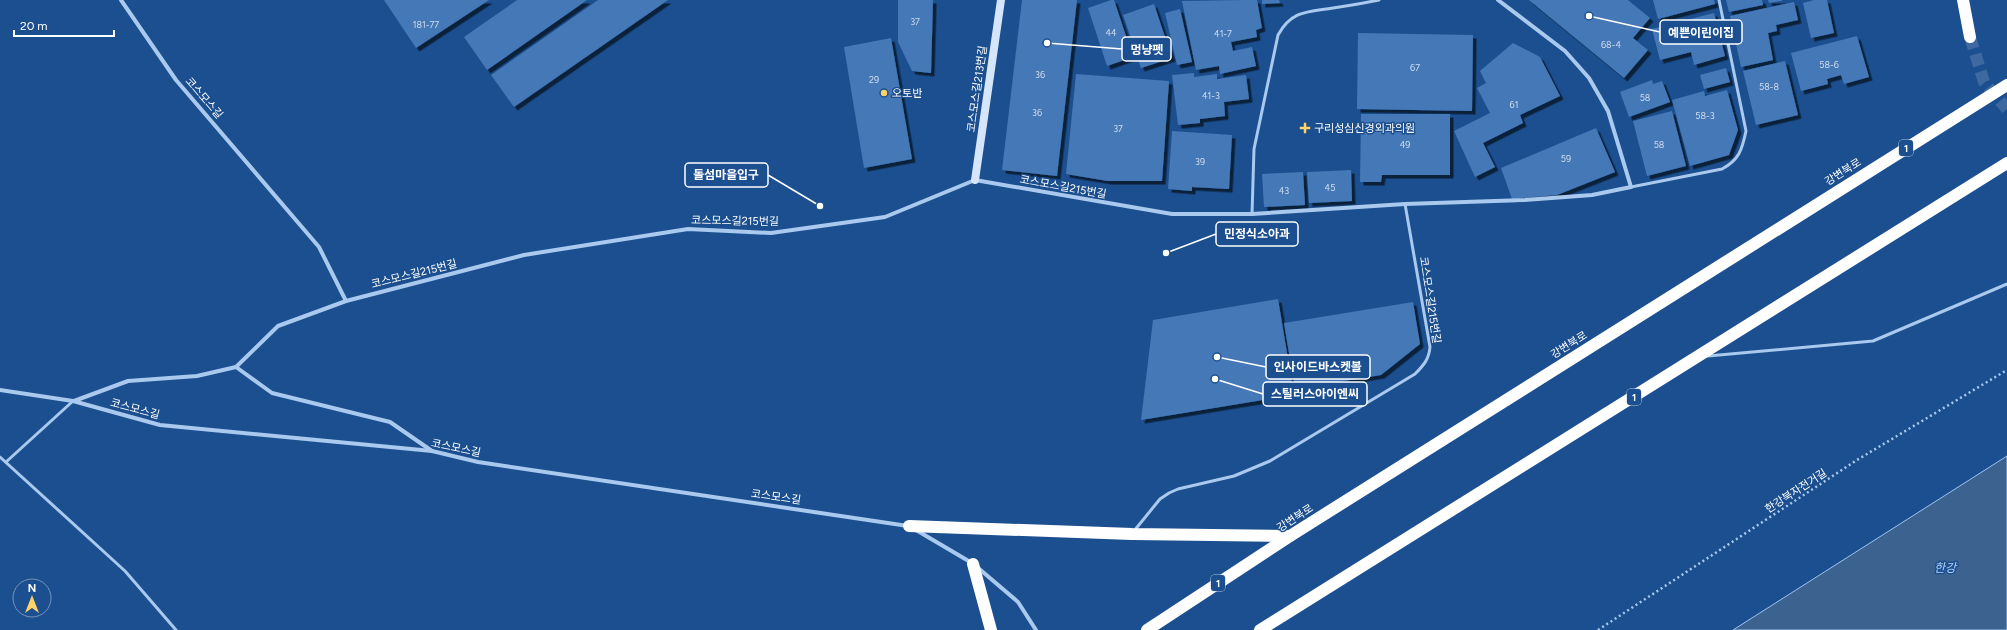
<svg xmlns="http://www.w3.org/2000/svg" width="2007" height="630" font-family="Figtree,'Noto Sans KR',sans-serif">
	<defs>
		<filter id="shadow"><feDropShadow dx="3.5" dy="3.5" stdDeviation="0" flood-color="#0009"/></filter>
	</defs>
	<rect width="100%" height="100%" fill="#1b4f8f"/>
	<polygon fill="#3c6290" stroke="#9cc4f0" points="2007,456 2007,630 1733,630"/>
	<g fill="#4478b7" filter="url(#shadow)">
		<polygon points="384,0 489,0 416,48"/>
		<polygon points="517,0 587,0 487,70 464,37"/>
		<polygon points="598,0 668,0 514,107 491,75"/>
		<polygon points="898,0 933,0 931,73 912,71 898,42"/>
		<polygon points="1022,0 1077,0 1057,176 1002,170"/>
		<polygon points="1111,0 1114,0 1133,57 1107,66 1088,8"/>
		<polygon points="1245,0 1257,0 1262,28 1256,30 1257,37 1231,42 1233,51 1252,47 1256,66 1220,74 1219,66 1196,70 1182,1"/>
		<polygon points="1262,0 1279,0 1280,3 1262,4"/>
		<polygon points="1529,0 1628,0 1650,18 1633,38 1648,50 1624,78"/>
		<polygon points="1653,0 1714,0 1715,4 1658,19"/>
		<polygon points="1726,0 1762,0 1763,5 1729,12"/>
		<polygon points="1768,0 1782,0 1782,1 1769,3"/>
		<polygon points="1814,0 1827,0 1834,33 1811,38 1803,3"/>
		<polygon points="1794,2 1798,20 1776,25 1777,31 1768,33 1773,60 1741,67 1730,16"/>
		<polygon points="1154,4 1172,58 1141,68 1123,15"/>
		<polygon points="1180,9 1192,62 1177,65 1165,13"/>
		<polygon points="1714,13 1725,56 1694,65 1691,52 1660,60 1652,29"/>
		<polygon points="1358,33 1473,35 1472,111 1357,109"/>
		<polygon points="1857,36 1869,77 1844,84 1841,75 1827,79 1828,84 1801,91 1791,53"/>
		<polygon points="891,38 912,159 864,168 844,47"/>
		<polygon points="1513,43 1540,57 1560,96 1520,115 1523,123 1483,143 1495,167 1475,177 1454,131 1490,113 1477,88 1486,83 1480,71"/>
		<polygon points="1785,61 1798,115 1756,125 1743,71"/>
		<polygon points="1726,68 1730,82 1704,89 1700,75"/>
		<polygon points="1194,73 1194,77 1217,74 1217,79 1246,75 1249,99 1224,102 1225,116 1200,119 1200,123 1178,125 1172,75"/>
		<polygon points="1076,74 1169,81 1162,181 1108,181 1066,174"/>
		<polygon points="1652,80 1653,84 1662,81 1670,102 1629,117 1620,92"/>
		<polygon points="1727,90 1738,130 1729,155 1690,166 1672,100 1704,91 1705,96"/>
		<polygon points="1672,111 1686,166 1647,176 1633,121"/>
		<polygon points="1361,114 1450,114 1450,175 1382,175 1381,182 1360,182"/>
		<polygon points="1596,128 1615,172 1557,195 1512,199 1501,168"/>
		<polygon points="1172,131 1232,135 1229,189 1192,187 1192,191 1168,189"/>
		<polygon points="1351,170 1352,201 1309,203 1307,172"/>
		<polygon points="1303,172 1305,205 1264,207 1262,174"/>
		<polygon points="1278,299 1294,395 1141,420 1153,320"/>
		<polygon points="1413,302 1420,344 1381,375 1295,389 1284,323"/>
	</g>
	<g fill="none" stroke-linecap="round" stroke-linejoin="round">
		<polyline stroke="#3d69a0" stroke-width="12" stroke-dasharray="12 6" stroke-linecap="butt" points="1970,37 1984,82 2007,109"/>
		<polyline stroke="#a9c9ee" stroke-width="2.5" stroke-dasharray="2 3" stroke-linecap="butt" points="1598,630 1857,460 2007,370"/>
		<g stroke="#a9c9ee" stroke-width="3">
			<path d="M1631 187 1722 169C1739 160 1742 150 1746 131L1719 0"/>
			<path d="M1252 214 1254 149 1278 35C1292 10 1308 12 1333 8 1348 6 1364 3 1379 0"/>
			<polyline points="1708,356 1873,341 2007,284"/>
			<polyline points="0,457 125,571 176,630"/>
			<polyline points="6,462 73,401"/>
			<path d="M1134 531 1160 499 1169 493 1178 489 1234 476 1270 461 1415 374C1424 365 1429 359 1430 347L1405 204"/>
		</g>
		<g stroke="#a9c9ee" stroke-width="4">
			<polyline points="121,0 176,80 319,247 346,301"/>
			<polyline points="236,367 278,326 346,301 524,255 688,229 771,233 885,217 975,180 1172,214 1252,214 1405,204 1525,200 1592,195 1631,187 1608,111 1589,78 1565,51 1498,0"/>
			<polyline points="0,390 73,401 160,425 432,451 478,462 908,526"/>
			<polyline points="74,401 128,381 197,376 236,367 272,393 390,422 432,451"/>
			<polyline points="916,530 972,563"/>
			<polyline points="977,567 1018,602 1036,630"/>
		</g>
		<polyline stroke="#d6e6fa" stroke-width="8" points="975,180 1001,0"/>
		<g stroke="#fff" stroke-width="12">
			<polyline points="1963,0 1970,37"/>
			<polyline points="909,526 1132,534 1290,536"/>
			<polyline points="973,564 991,630"/>
			<polyline points="1147,630 1290,536 2007,85"/>
			<polyline points="1260,630 2007,163"/>
		</g>
	</g>
	<g fill="#ffd166" stroke="#1b4f8f" stroke-width="1.5">
		<circle cx="884" cy="93" r="4"/>
		<path d="M1303 122h4v4h4v4h-4v4h-4v-4h-4v-4h4z"/>
	</g>
	<g text-anchor="middle" dominant-baseline="central" stroke-width="3" stroke-linejoin="round" paint-order="stroke">
		<g font-size="9" fill="#d0dded">
			<text x="915" y="21">37</text>
			<text x="426" y="24">181-77</text>
			<text x="1111" y="32">44</text>
			<text x="1223" y="33">41-7</text>
			<text x="1611" y="44">68-4</text>
			<text x="1829" y="64">58-6</text>
			<text x="1415" y="67">67</text>
			<text x="1040" y="74">36</text>
			<text x="874" y="79">29</text>
			<text x="1769" y="86">58-8</text>
			<text x="1211" y="95">41-3</text>
			<text x="1645" y="97">58</text>
			<text x="1514" y="104">61</text>
			<text x="1037" y="112">36</text>
			<text x="1705" y="115">58-3</text>
			<text x="1118" y="128">37</text>
			<text x="1405" y="144">49</text>
			<text x="1659" y="144">58</text>
			<text x="1566" y="158">59</text>
			<text x="1200" y="161">39</text>
			<text x="1330" y="187">45</text>
			<text x="1284" y="190">43</text>
		</g>
		<g fill="#1b4f8f" stroke="#bbcadd" stroke-width="1">
			<rect x="1899" y="140" width="14" height="16" rx="3"/>
			<rect x="1627" y="389" width="14" height="16" rx="3"/>
			<rect x="1211" y="575" width="14" height="16" rx="3"/>
		</g>
		<g font-size="10" font-weight="bold" fill="#fff">
			<text x="1906" y="148">1</text>
			<text x="1634" y="397">1</text>
			<text x="1218" y="583">1</text>
		</g>
		<g font-size="11" fill="#fff" stroke="#1b4f8f">
			<text transform="translate(977 89) rotate(-82)">코스모스길213번길</text>
			<text transform="translate(204 98) rotate(49)">코스모스길</text>
			<text transform="translate(1843 172) rotate(-32)">강변북로</text>
			<text transform="translate(1063 187) rotate(10)">코스모스길215번길</text>
			<text transform="translate(735 221) rotate(1)">코스모스길215번길</text>
			<text transform="translate(414 274) rotate(-14)">코스모스길215번길</text>
			<text transform="translate(1430 300) rotate(81)">코스모스길215번길</text>
			<text transform="translate(1569 345) rotate(-32)">강변북로</text>
			<text transform="translate(135 409) rotate(15)">코스모스길</text>
			<text transform="translate(456 448) rotate(12)">코스모스길</text>
			<text transform="translate(1796 491) rotate(-33)">한강북자전거길</text>
			<text transform="translate(776 497) rotate(8)">코스모스길</text>
			<text transform="translate(1295 518) rotate(-33)">강변북로</text>
		</g>
		<g font-size="11" fill="#fff" stroke="#1b4f8f" text-anchor="start">
			<text x="892" y="93">오토반</text>
			<text x="1314" y="128">구리성심신경외과의원</text>
		</g>
		<g font-size="12" font-style="italic" fill="#b5d3f5" stroke="#1b4f8f">
			<text x="1945" y="568">한강</text>
		</g>
	</g>
	<path fill="none" stroke="#fff" stroke-width="1.5" d="M1589 16L1660 32M1047 43L1122 49M820 206L768 175M1166 253L1216 234M1217 357L1266 367M1215 379L1263 394"/>
	<g fill="#fff" stroke="#1b4f8f" stroke-width="1.5">
		<circle cx="1589" cy="16" r="4"/>
		<circle cx="1047" cy="43" r="4"/>
		<circle cx="820" cy="206" r="4"/>
		<circle cx="1166" cy="253" r="4"/>
		<circle cx="1217" cy="357" r="4"/>
		<circle cx="1215" cy="379" r="4"/>
	</g>
	<g fill="#1b4f8f" stroke="#fff" stroke-width="1.5">
		<rect x="1660" y="20" width="82" height="24" rx="4"/>
		<rect x="1122" y="37" width="49" height="24" rx="4"/>
		<rect x="685" y="163" width="83" height="24" rx="4"/>
		<rect x="1216" y="222" width="82" height="24" rx="4"/>
		<rect x="1266" y="355" width="104" height="24" rx="4"/>
		<rect x="1263" y="382" width="104" height="24" rx="4"/>
	</g>
	<g font-size="12" text-anchor="middle" font-weight="bold" fill="#fff">
		<text x="1701" y="37">예쁜이린이집</text>
		<text x="1147" y="54">멍냥펫</text>
		<text x="726" y="179">돌섬마을입구</text>
		<text x="1257" y="238">민정식소아과</text>
		<text x="1318" y="371">인사이드바스켓볼</text>
		<text x="1315" y="398">스틸러스아이엔씨</text>
	</g>
	<g transform="translate(32 598)"><circle r="19" fill="#1b4f8f" stroke="#7695bc"/>
	<path d="M0-3L7 15L0 10L-7 15Z" fill="#ffd166"/>
	<text y="-6" font-size="11" font-weight="bold" text-anchor="middle" fill="#ffffff">N</text>
	</g>
	<path d="M14 30v6h100v-6" fill="none" stroke="#ffffff" stroke-width="2"/>
	<text x="20" y="30" font-size="12" fill="#ffffff" stroke="#1b4f8f" stroke-width="3" paint-order="stroke">20 m</text>
</svg>
